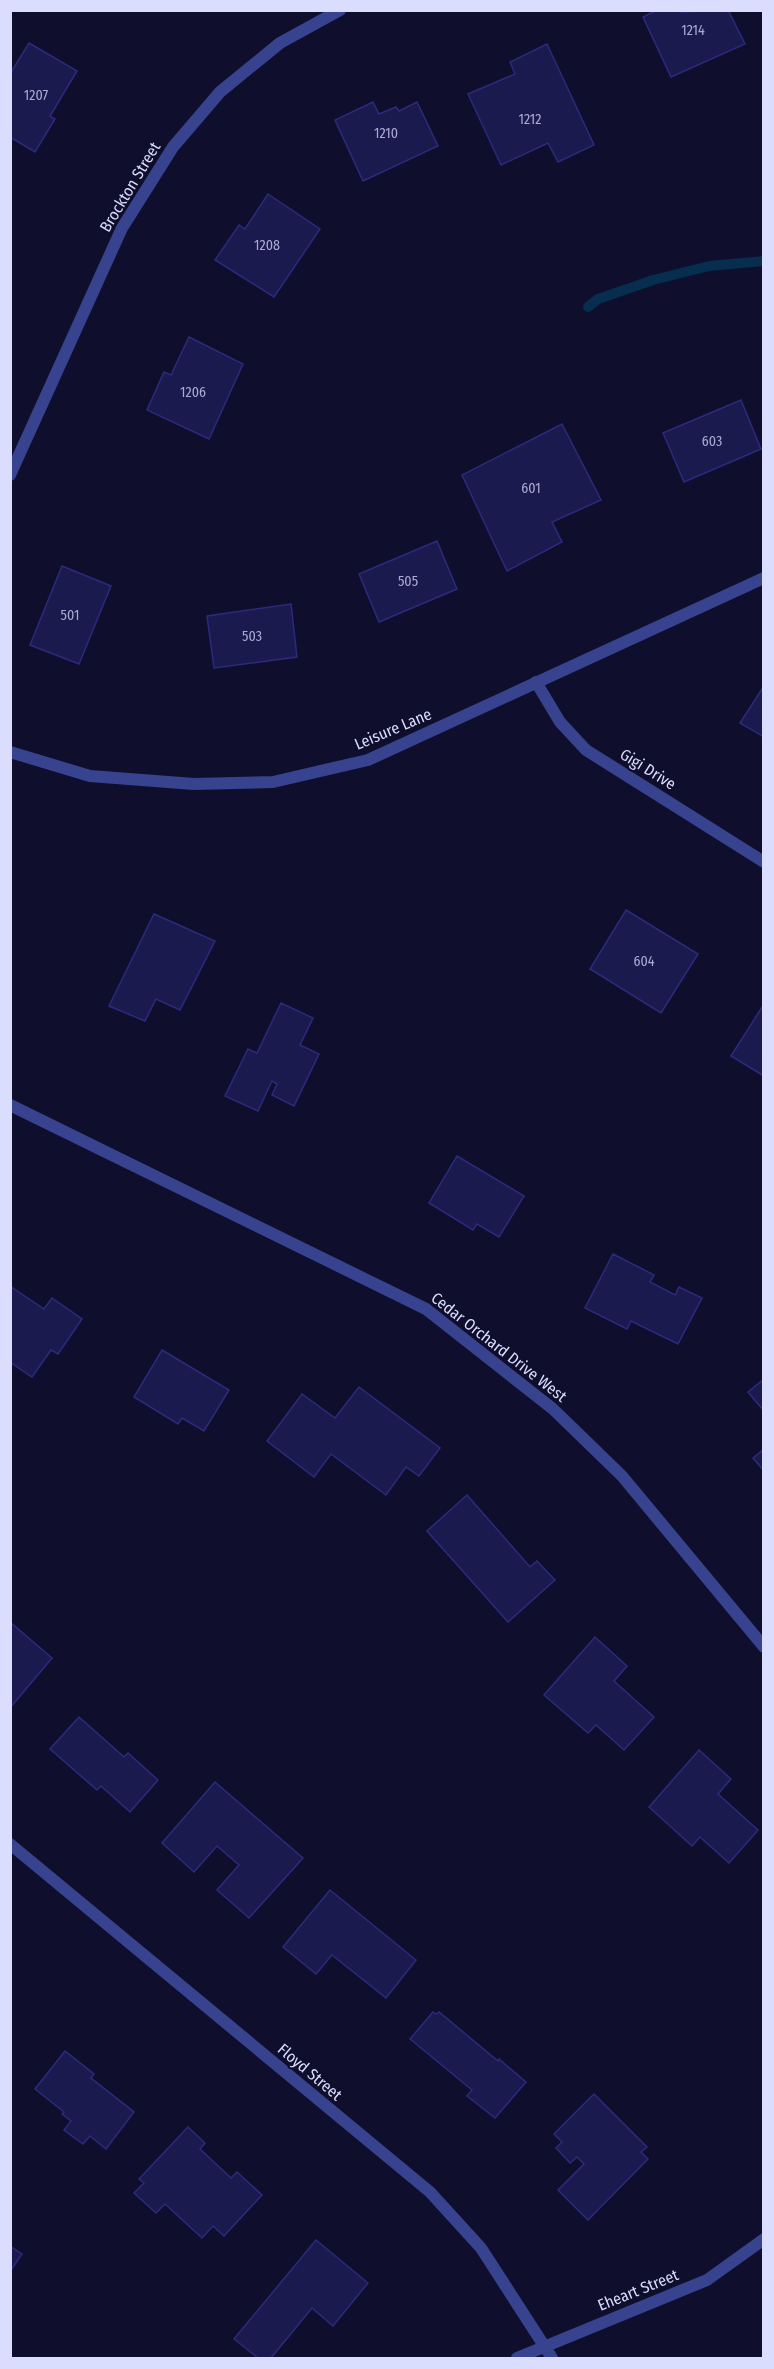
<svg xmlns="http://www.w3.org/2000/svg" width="774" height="2369" font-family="'Fira Sans Condensed',sans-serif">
	<rect width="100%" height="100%" fill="#0f0f2d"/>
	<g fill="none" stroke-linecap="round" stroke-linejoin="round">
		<polyline stroke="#072d4f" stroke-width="10" points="588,307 598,299 653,280 709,266 764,261"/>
	</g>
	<g fill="#1b1a4f" stroke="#2c2a7d" stroke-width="1.5">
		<polygon points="657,10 681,10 681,12 728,10 745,44 671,77 643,17"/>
		<polygon points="29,43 77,71 50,116 55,119 35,152 10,137 10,74"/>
		<polygon points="547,44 594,145 558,162 548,143 501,165 468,94 515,74 510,62"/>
		<polygon points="373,102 379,114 396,107 399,111 417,102 438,146 363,181 335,120"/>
		<polygon points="268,194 320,229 274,297 215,260 239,225 245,229"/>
		<polygon points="189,337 243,364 209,439 147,410 164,372 171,375"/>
		<polygon points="741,400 761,449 684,482 663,433"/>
		<polygon points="562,424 601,500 552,522 562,542 507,571 462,475"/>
		<polygon points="437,541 457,589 379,622 359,574"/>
		<polygon points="62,566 111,586 79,664 30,645"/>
		<polygon points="291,604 297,657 214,668 207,616"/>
		<polygon points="764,686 764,737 740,723"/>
		<polygon points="626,910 698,954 661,1013 590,969"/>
		<polygon points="154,914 215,941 180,1010 156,999 145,1021 109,1006"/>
		<polygon points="281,1003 313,1018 300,1045 319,1054 294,1106 272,1095 277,1084 272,1081 258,1111 225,1096 248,1049 257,1053"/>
		<polygon points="764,1004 764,1076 731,1056"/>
		<polygon points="457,1156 524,1196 499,1237 477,1224 473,1230 429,1203"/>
		<polygon points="613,1254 654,1275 650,1282 675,1295 679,1287 702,1298 678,1344 631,1321 627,1329 585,1308"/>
		<polygon points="10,1286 44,1309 52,1298 82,1319 58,1354 51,1350 32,1377 10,1362"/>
		<polygon points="162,1350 229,1390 204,1431 182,1418 178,1424 134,1397"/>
		<polygon points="764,1379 764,1411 748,1392"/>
		<polygon points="359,1387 440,1448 419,1476 406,1467 386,1495 331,1454 314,1477 267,1441 302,1394 335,1418"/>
		<polygon points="764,1449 764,1471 753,1458"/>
		<polygon points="467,1495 530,1567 537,1561 555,1580 508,1622 427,1531"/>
		<polygon points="10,1622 52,1658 10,1708"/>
		<polygon points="595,1637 627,1666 614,1681 654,1717 624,1750 596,1725 588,1733 544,1695"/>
		<polygon points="79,1717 124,1757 128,1753 158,1780 130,1812 101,1786 97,1790 50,1749"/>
		<polygon points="699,1750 731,1779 718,1794 758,1830 729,1863 700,1837 692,1846 649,1807"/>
		<polygon points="215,1782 303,1858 249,1918 217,1890 239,1865 217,1846 194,1872 162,1843"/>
		<polygon points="330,1890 416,1960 386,1998 332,1955 316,1974 283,1947"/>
		<polygon points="433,2012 436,2014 439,2012 498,2061 499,2059 526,2082 495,2118 467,2096 472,2090 410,2039"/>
		<polygon points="65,2051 94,2074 91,2078 134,2112 106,2149 90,2136 83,2144 64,2130 71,2121 62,2114 64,2112 35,2089"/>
		<polygon points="594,2094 647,2147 641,2152 648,2159 588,2220 558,2190 584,2164 577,2157 570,2163 556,2148 562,2142 554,2134"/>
		<polygon points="188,2127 205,2143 200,2149 231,2178 237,2172 262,2195 224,2236 213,2226 202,2238 165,2204 156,2213 134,2193 144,2183 139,2179"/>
		<polygon points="316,2240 368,2283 333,2326 312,2308 271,2358 258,2358 234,2339"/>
		<polygon points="10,2246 22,2254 11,2270 10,2270"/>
	</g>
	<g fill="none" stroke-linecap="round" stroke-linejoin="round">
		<g stroke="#37438f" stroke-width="12">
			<polyline points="10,475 122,228 173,147 220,92 280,43 340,10"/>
			<polyline points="536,682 560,722 586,750 764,862"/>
			<polyline points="10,752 90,776 194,784 273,782 368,760 764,578"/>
			<polyline points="10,1105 426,1309 553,1409 622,1476 764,1647"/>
			<polyline points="10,1844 430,2192 481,2248 552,2358"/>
			<polyline points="517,2358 707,2280 764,2239"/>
		</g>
	</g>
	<g text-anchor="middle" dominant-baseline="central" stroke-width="4.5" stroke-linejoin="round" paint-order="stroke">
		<g font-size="14" fill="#abacd3">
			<text x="693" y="30">1214</text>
			<text x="36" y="95">1207</text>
			<text x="530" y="119">1212</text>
			<text x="386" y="133">1210</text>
			<text x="267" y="245">1208</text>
			<text x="193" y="392">1206</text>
			<text x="712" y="441">603</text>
			<text x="531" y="488">601</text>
			<text x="408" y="581">505</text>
			<text x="70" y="615">501</text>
			<text x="252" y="636">503</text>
			<text x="644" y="961">604</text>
		</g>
		<g font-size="16" fill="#dbddff" stroke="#0f0f2d">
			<text transform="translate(130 187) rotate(-59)">Brockton Street</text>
			<text transform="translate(393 729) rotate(-23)">Leisure Lane</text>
			<text transform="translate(648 769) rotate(32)">Gigi Drive</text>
			<text transform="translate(499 1347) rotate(38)">Cedar Orchard Drive West</text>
			<text transform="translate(310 2072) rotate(40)">Floyd Street</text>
			<text transform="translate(638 2290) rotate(-22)">Eheart Street</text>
		</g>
	</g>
	<rect width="774" height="2369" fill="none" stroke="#dbddff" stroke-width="24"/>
</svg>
